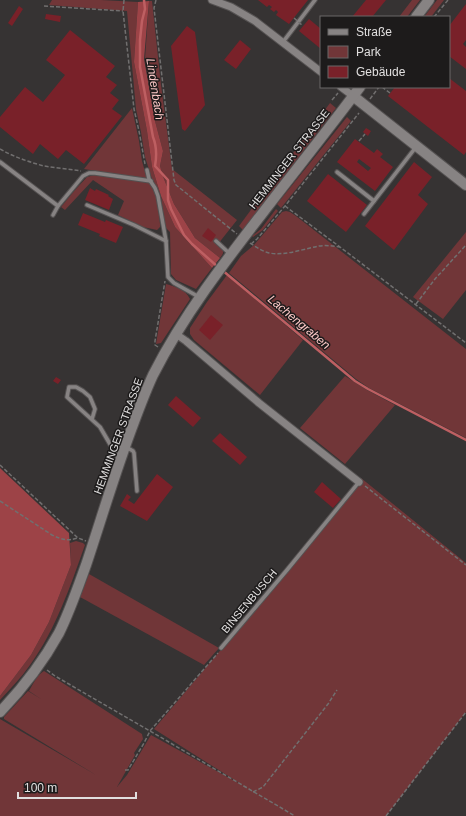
<svg xmlns="http://www.w3.org/2000/svg" width="466" height="816" font-family="Helvetica,sans-serif">
	<rect width="100%" height="100%" fill="#363333"/>
	<g fill="#713638">
		<polygon points="52,0 101,0 138,2 134,62 147,131 152,167 161,196 175,227 212,268 196,289 176,280 171,274 170,232 165,227 161,196 152,179 145,157 141,132 136,109 127,11 49,5"/>
		<polygon points="412,0 420,0 407,17 399,17"/>
		<polygon points="437,0 444,0 431,17 424,17"/>
		<path d="M149 1H152L161 85 172 169 237 220 218 244C224 250 225 252 220 258L195 238 174 204 164 179 160 166 163 151 155 121 145 59Z"/>
		<polygon points="330,103 336,108 243,230 239,226"/>
		<polygon points="132,108 139,141 142,161 147,179 84,169"/>
		<polygon points="347,117 351,121 281,208 277,204"/>
		<polygon points="94,175 150,183 157,197 160,224 160,227 157,230 143,227 118,215 124,201 93,180 65,210 61,207 75,190 87,177"/>
		<polygon points="276,209 278,211 263,230 253,237 252,236 261,229"/>
		<polygon points="286,211 290,212 296,216 466,349 466,438 369,388 356,379 229,273 241,256 254,245 282,212"/>
		<polygon points="466,232 466,290 443,319 413,297"/>
		<polygon points="227,275 303,340 260,395 194,340 190,334 190,328 207,302"/>
		<path d="M166 284C176 287 185 289 190 299L161 343 156 344Z"/>
		<polygon points="345,376 367,390 395,405 345,464 300,428"/>
		<path d="M361 478 466 563V712L386 816H0V719L96 775 4 719V717L28 691 41 699 29 691C33 684 37 675 44 671L142 734 143 739 134 753 135 755 117 787 127 775 151 735 244 786 154 729 288 570Z"/>
		<path d="M76 541 83 543 85 545C70 587 56 629 30 665 21 678 10 689 0 700V696L31 655 49 622 71 565 70 543Z"/>
		<polygon points="89,574 219,648 204,665 80,597"/>
	</g>
	<g fill="#9d4347">
		<polygon points="149,1 144,59 155,121 163,151 160,166 164,179 174,204 195,238 220,258 212,268 175,227 161,196 152,167 147,131 134,62 138,2"/>
		<polygon points="0,468 69,533 71,565 49,622 31,655 0,696"/>
	</g>
	<g fill="none" stroke-linecap="round" stroke-linejoin="round">
		<g stroke="#be5f62" stroke-width="2.5">
			<path d="M144 0 145 9 142 21 140 40V67L153 137C157 147 157 155 155 166L168 180V200L171 209 184 235 192 244 218 267"/>
			<polyline points="222,270 355,381 368,389 466,440"/>
		</g>
	</g>
	<g fill="#792129" fill-rule="evenodd">
		<polygon points="258,0 308,0 289,24 276,15 278,12 276,10 274,12 270,9 272,7 269,5 267,7"/>
		<polygon points="366,0 386,0 372,17 352,17"/>
		<polygon points="466,4 466,40 463,44 466,47 466,69 449,56 449,26"/>
		<polygon points="19,6 23,9 12,26 8,23"/>
		<polygon points="46,14 61,16 60,22 45,19"/>
		<polygon points="309,19 321,29 321,49 299,31"/>
		<polygon points="187,26 195,32 205,105 185,131 182,129 171,46"/>
		<polygon points="70,30 115,66 106,77 117,85 110,93 119,100 112,109 122,116 84,164 66,150 58,159 40,144 33,154 0,127 0,117 25,87 43,102 65,75 46,60"/>
		<polygon points="240,40 251,49 236,69 224,60"/>
		<polygon points="449,78 466,91 466,152 464,155 388,96 395,87 449,87"/>
		<polygon points="366,128 371,131 368,136 363,132"/>
		<path d="M355 139 374 153 377 149 383 154 380 157 393 167 375 191 337 162ZM359 159 371 168 368 171 357 162Z"/>
		<polygon points="414,162 432,177 418,195 428,204 394,250 365,226"/>
		<polygon points="328,174 367,205 346,232 307,201"/>
		<polygon points="90,188 95,191 96,189 109,195 108,196 113,199 109,210 85,200"/>
		<polygon points="83,213 105,222 106,220 123,227 116,243 99,236 100,234 78,225"/>
		<polygon points="208,228 216,235 211,242 202,236"/>
		<polygon points="211,315 223,325 210,340 199,330"/>
		<polygon points="56,377 61,380 58,384 53,381"/>
		<polygon points="176,396 201,418 193,427 168,405"/>
		<polygon points="220,433 247,457 240,465 212,441"/>
		<polygon points="157,474 173,487 147,521 120,506 127,494 131,497 128,500 134,504"/>
		<polygon points="322,482 341,499 333,508 314,492"/>
	</g>
	<g fill="none" stroke-linecap="round" stroke-linejoin="round">
		<defs>
			<g id="lane">
				<polyline points="283,42 315,0"/>
				<polyline points="0,162 58,206 83,176 89,173 95,173 151,181"/>
				<polyline points="147,170 149,179 155,188 158,196 166,241 168,277 174,283 199,297"/>
				<polyline points="337,172 374,201"/>
				<polyline points="87,205 134,225 166,241"/>
				<polyline points="364,214 416,147"/>
				<polyline points="53,215 58,206"/>
				<polyline points="216,241 230,254"/>
				<polyline points="92,419 95,409 90,397 83,391 76,387 69,387 67,397 100,427 117,456 120,457"/>
				<polyline points="126,447 133,451 134,453 137,491"/>
				<polyline points="221,648 287,570 359,482"/>
			</g>
			<g id="street">
				<polyline points="212,0 231,7 255,21 321,72"/>
				<polyline points="341,87 353,96"/>
				<polyline points="176,334 186,341 259,403 359,482"/>
			</g>
			<g id="secondary">
				<polyline points="416,17 429,0"/>
				<polyline points="353,96 466,185"/>
				<path d="M0 712C23 688 43 662 59 633 70 611 78 587 86 565 102 517 116 469 134 422 140 406 146 390 153 375 184 314 227 259 268 206 299 166 330 127 360 87"/>
			</g>
		</defs>
		<use href="#lane" stroke="#555252" stroke-width="5.5"/>
		<use href="#street" stroke="#555252" stroke-width="9"/>
		<use href="#secondary" stroke="#555252" stroke-width="12"/>
		<g stroke="#716f6f" stroke-width="1.5" stroke-dasharray="4 2" stroke-linecap="butt">
			<polyline points="124,0 123,11 134,109 139,131 145,164"/>
			<polyline points="156,0 154,8 174,180 176,185 181,189 237,234"/>
			<polyline points="44,6 123,11"/>
			<polyline points="434,17 448,0"/>
			<polyline points="382,87 390,93"/>
			<polyline points="370,99 379,87"/>
			<polyline points="332,100 338,93"/>
			<polyline points="359,141 365,134"/>
			<path d="M0 149C14 157 29 162 44 166 56 168 69 169 81 171"/>
			<polyline points="285,206 340,247 466,343"/>
			<path d="M250 243C256 247 262 251 269 253 285 256 303 249 319 246 326 245 333 246 340 247"/>
			<polyline points="251,244 257,239 285,206 359,113"/>
			<polyline points="416,304 435,279 466,245"/>
			<polyline points="158,347 155,345 155,341 165,281"/>
			<polyline points="0,465 78,538 86,541"/>
			<polyline points="365,486 466,565"/>
			<path d="M0 501 52 535C63 540 67 541 78 538"/>
			<polyline points="47,670 55,676 150,731 295,816"/>
			<polyline points="125,770 128,770 144,743 150,731 218,653"/>
			<polyline points="253,792 263,787 328,704 337,690"/>
			<polyline points="386,816 466,712"/>
		</g>
		<use href="#lane" stroke="#878383" stroke-width="3.5"/>
		<use href="#street" stroke="#878383" stroke-width="7"/>
		<use href="#secondary" stroke="#878383" stroke-width="10"/>
		<polyline stroke="#716f6f" stroke-width="1.5" stroke-dasharray="4 2" stroke-linecap="butt" points="294,18 303,26"/>
	</g>
	<g text-anchor="middle" dominant-baseline="central" stroke-width="3" stroke-linejoin="round" paint-order="stroke">
		<g font-size="11" fill="#e1dfdf" stroke="#1d1b1b">
			<text transform="translate(289 159) rotate(-52)">HEMMINGER STRASSE</text>
			<text transform="translate(118 436) rotate(-70)">HEMMINGER STRASSE</text>
			<text transform="translate(249 601) rotate(-50)">BINSENBUSCH</text>
		</g>
		<g font-size="12" font-style="italic" fill="#fec9c8" stroke="#1d1b1b">
			<text transform="translate(155 89) rotate(81)">Lindenbach</text>
			<text transform="translate(299 322) rotate(40)">Lachengraben</text>
		</g>
	</g>
	<rect x="320" y="16" width="130" height="72" fill="#1d1b1b" stroke="#6b6969"/>
	<rect x="328" y="29" width="20" height="6" fill="#878383" stroke="#6b6969"/>
	<text x="356" y="36" font-size="12" fill="#e1dfdf">Straße</text>
	<rect x="328" y="46" width="20" height="12" fill="#713638" stroke="#6b6969"/>
	<text x="356" y="56" font-size="12" fill="#e1dfdf">Park</text>
	<rect x="328" y="66" width="20" height="12" fill="#792129" stroke="#6b6969"/>
	<text x="356" y="76" font-size="12" fill="#e1dfdf">Gebäude</text>
	<path d="M18 792v6h118v-6" fill="none" stroke="#e1dfdf" stroke-width="2"/>
	<text x="24" y="792" font-size="12" fill="#e1dfdf" stroke="#1d1b1b" stroke-width="3" paint-order="stroke">100 m</text>
</svg>
